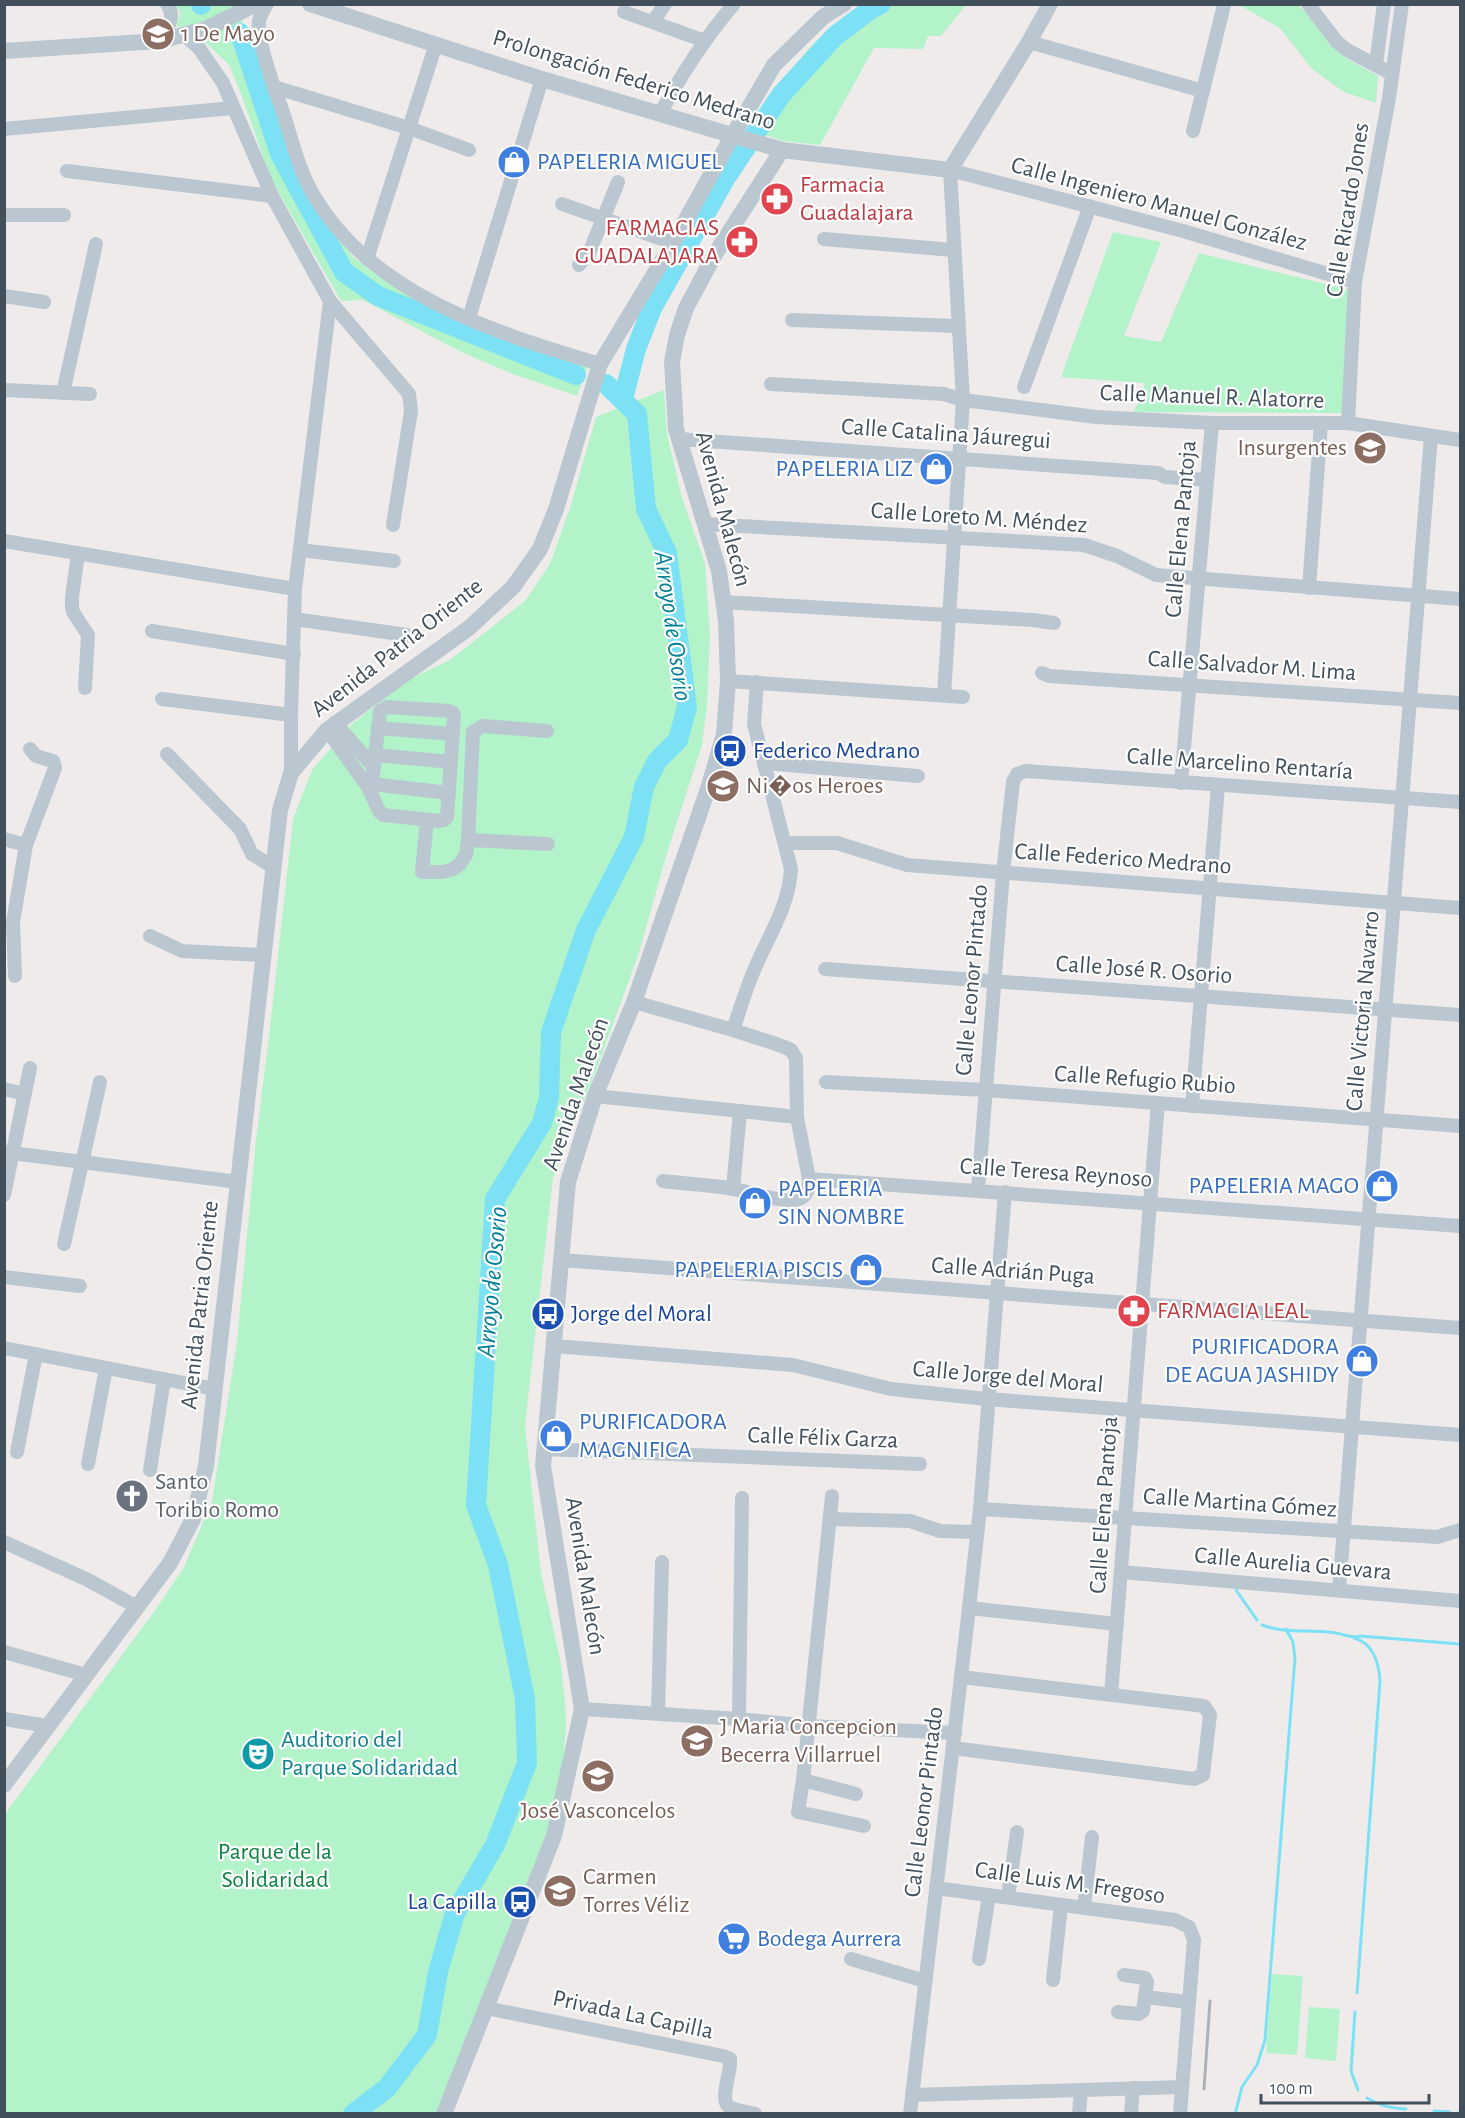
<svg xmlns="http://www.w3.org/2000/svg" width="1465" height="2118" font-family="'Alegreya Sans',sans-serif">
	<rect width="100%" height="100%" fill="#efebeb"/>
	<g fill="#b3f3c9">
		<polygon points="175,5 247,5 242,23 307,190 352,256 375,274 455,317 588,365 577,396 513,374 461,352 363,300 341,301 271,179 241,94 229,65 200,37 177,26 180,12"/>
		<path d="M862 5H966L941 36H928L923 49 874 48 820 145 783 141 763 134 776 113 767 107C792 65 820 30 862 5Z"/>
		<polygon points="1239,5 1298,5 1315,22 1330,45 1344,57 1378,76 1376,103 1344,92 1312,69 1280,28"/>
		<polygon points="1113,232 1161,242 1124,336 1161,342 1199,253 1350,290 1343,413 1134,412 1145,383 1061,377"/>
		<polygon points="664,390 667,434 682,498 705,563 710,635 707,704 702,745 667,853 638,956 598,1065 553,1178 525,1425 541,1573 561,1664 565,1702 566,1726 559,1813 447,2113 5,2114 5,1814 156,1609 184,1567 212,1501 237,1342 256,1140 270,1028 293,819 312,770 352,724 406,681 450,660 525,601 550,564 570,508 596,417"/>
		<polygon points="1272,1974 1303,1976 1297,2055 1266,2053"/>
		<polygon points="1309,2007 1340,2009 1336,2061 1305,2058"/>
	</g>
	<g fill="none" stroke-linecap="round" stroke-linejoin="round">
		<g stroke="#7ce1f5" stroke-width="3">
			<polyline points="1236,1590 1257,1620"/>
			<path d="M1262 1625C1285 1634 1312 1629 1336 1633 1344 1634 1351 1639 1360 1636L1460 1644"/>
			<path d="M1354 1638C1373 1643 1379 1663 1380 1681L1357 1993"/>
			<polyline points="1355,2012 1351,2071 1358,2090"/>
			<path d="M1367 2098C1380 2106 1391 2108 1406 2109"/>
			<polyline points="1434,2111 1450,2112"/>
			<polyline points="1457,2113 1460,2113"/>
			<polyline points="1235,2114 1242,2087 1257,2065 1265,2040 1295,1658 1293,1642 1286,1629"/>
		</g>
		<g stroke="#7ce1f5" stroke-width="20">
			<polyline points="201,4 201,5"/>
			<polyline points="240,33 280,154 344,272 378,296 576,375"/>
			<polyline points="623,399 636,349 652,308 725,179 781,95 835,36 871,9 881,4"/>
			<polyline points="353,2114 387,2088 427,2035 438,1972 455,1913 495,1845 527,1763 525,1699 498,1565 476,1505 495,1199 542,1123 549,1098 551,1032 586,930 634,837 644,787 657,761 678,740 687,707 667,553 646,509 637,414 606,384"/>
		</g>
		<g stroke="#bac7d0" stroke-width="14">
			<path d="M267 4C264 10 260 15 259 21 256 37 274 88 280 104 291 134 297 167 313 194 371 295 496 333 600 364"/>
			<polyline points="1308,4 1337,42 1347,50 1392,74"/>
			<polyline points="624,12 705,41"/>
			<polyline points="653,22 665,4"/>
			<polyline points="185,36 199,48 223,83 272,196 330,301 409,394 411,411 393,525"/>
			<path d="M159 41C166 30 177 18 167 4"/>
			<polyline points="1029,42 1203,91"/>
			<polyline points="1376,64 1384,4"/>
			<polyline points="274,87 409,128 469,150"/>
			<path d="M660 114C681 75 705 38 734 4"/>
			<polyline points="4,129 233,108"/>
			<polyline points="1193,131 1224,5"/>
			<polyline points="67,171 272,196"/>
			<polyline points="562,204 673,243"/>
			<polyline points="4,215 64,215"/>
			<polyline points="824,239 953,250"/>
			<polyline points="367,259 436,44"/>
			<polyline points="579,265 589,253 618,182"/>
			<polyline points="4,296 44,302"/>
			<polyline points="469,318 542,79"/>
			<polyline points="792,320 957,326"/>
			<polyline points="771,384 944,394 963,400 1096,417 1212,423 1348,423 1460,440"/>
			<polyline points="1024,387 1090,206"/>
			<polyline points="4,390 90,394"/>
			<polyline points="63,393 96,244"/>
			<polyline points="1348,423 1355,282 1389,98 1402,4"/>
			<polyline points="679,439 1158,473 1165,477 1207,480"/>
			<polyline points="704,524 1084,545 1117,556 1156,575 1460,599"/>
			<polyline points="4,541 295,589"/>
			<polyline points="300,550 394,561"/>
			<polyline points="78,554 72,597 72,607 73,612 88,635 85,688"/>
			<polyline points="1309,588 1321,423"/>
			<polyline points="723,602 1033,620 1054,623"/>
			<polyline points="294,619 407,635"/>
			<polyline points="152,631 294,654"/>
			<polyline points="1042,673 1049,676 1460,703"/>
			<polyline points="728,681 963,697"/>
			<polyline points="944,695 963,400 950,170 1183,231 1355,282"/>
			<polyline points="162,699 291,715"/>
			<polyline points="335,723 374,767"/>
			<polyline points="378,728 453,734"/>
			<polyline points="327,730 368,787 379,811 383,815 440,821 444,820 447,817 454,716 453,713 449,711 387,707 380,711 371,793"/>
			<polyline points="167,754 240,829 252,854 273,867"/>
			<polyline points="375,755 451,762"/>
			<polyline points="764,763 918,776"/>
			<polyline points="291,773 291,715 295,589 330,301"/>
			<polyline points="1181,783 1212,423"/>
			<polyline points="372,784 449,793"/>
			<polyline points="427,820 422,872 442,872 451,870 459,865 466,855 468,840 473,732 483,726 547,731"/>
			<polyline points="4,839 26,845"/>
			<polyline points="468,840 548,844"/>
			<polyline points="785,843 837,843 907,865 1460,908"/>
			<polyline points="150,936 182,951 263,955"/>
			<polyline points="825,969 1460,1015"/>
			<polyline points="15,976 13,922 26,845 55,768 53,761 36,756 30,749"/>
			<path d="M634 1002 733 1030 782 1046 791 1050 796 1058 797 1117 809 1179C809 1187 808 1196 799 1199 783 1204 750 1192 734 1189 711 1185 686 1184 663 1181"/>
			<path d="M733 1030C740 1010 746 988 755 968 769 935 789 906 791 869L754 724 757 682"/>
			<polyline points="826,1082 986,1090 1460,1126"/>
			<polyline points="4,1089 25,1094"/>
			<polyline points="595,1096 797,1117"/>
			<polyline points="1192,1106 1218,786"/>
			<polyline points="4,1152 238,1182"/>
			<polyline points="809,1179 1460,1226"/>
			<polyline points="733,1189 740,1111"/>
			<polyline points="978,1190 1003,873 1013,782 1017,774 1026,771 1460,802"/>
			<polyline points="4,1195 30,1068"/>
			<polyline points="64,1244 100,1082"/>
			<polyline points="561,1260 1460,1328"/>
			<polyline points="4,1277 80,1286"/>
			<polyline points="554,1346 793,1365 891,1389 987,1399 1460,1435"/>
			<polyline points="4,1348 215,1389"/>
			<polyline points="544,1449 920,1464"/>
			<polyline points="17,1452 36,1354"/>
			<polyline points="88,1464 106,1368"/>
			<polyline points="150,1470 164,1379"/>
			<polyline points="832,1496 803,1780 856,1794"/>
			<polyline points="980,1509 1437,1537 1460,1530"/>
			<polyline points="830,1519 910,1521 940,1531 977,1532"/>
			<polyline points="4,1542 86,1579 137,1607"/>
			<polyline points="1121,1572 1460,1601"/>
			<polyline points="1339,1590 1431,436"/>
			<polyline points="969,1608 1117,1624"/>
			<polyline points="4,1652 86,1675"/>
			<polyline points="1111,1695 1158,1103"/>
			<polyline points="582,1709 739,1719 809,1726 955,1733"/>
			<polyline points="658,1713 662,1562"/>
			<polyline points="4,1719 48,1726"/>
			<polyline points="739,1719 742,1498"/>
			<polyline points="953,1748 1194,1779 1203,1775 1210,1715 1204,1706 961,1677"/>
			<polyline points="803,1780 798,1812 864,1826"/>
			<polyline points="936,1888 1175,1920 1189,1927 1194,1940 1180,2114"/>
			<polyline points="1008,1897 1017,1832"/>
			<polyline points="1084,1908 1092,1837"/>
			<polyline points="851,1959 925,1981"/>
			<polyline points="979,1959 989,1895"/>
			<polyline points="1053,1980 1061,1905"/>
			<polyline points="1145,1997 1188,2002"/>
			<path d="M486 2008 723 2056 730 2059C732 2073 717 2102 731 2108 738 2111 748 2112 755 2114"/>
			<polyline points="1118,2012 1139,2014 1143,2011 1147,1982 1145,1978 1124,1975"/>
			<polyline points="912,2095 1182,2087"/>
			<polyline points="910,2114 969,1608 980,1509 1005,1192"/>
			<polyline points="1079,2114 1081,2090"/>
			<polyline points="1131,2114 1133,2088"/>
		</g>
		<g stroke="#bac7d0" stroke-width="16">
			<polyline points="310,4 542,79 782,150 950,170 1029,42 1050,4"/>
			<polyline points="4,51 159,41 206,29 256,4"/>
			<polyline points="4,1785 170,1563 193,1519 206,1466 280,810 291,773 327,730 469,628 513,587 540,549 556,509 600,364 673,243 733,135 774,65 823,17 844,4"/>
			<polyline points="444,2114 554,1836 582,1709 543,1466 568,1182 595,1096 634,1002 708,789 724,734 728,681 726,621 719,571 676,429 672,362 677,335 686,308 715,254 782,150"/>
		</g>
		<polyline stroke="#adb1b7" stroke-width="3" points="1204,2089 1210,2001"/>
	</g>
	<defs>
		<symbol id="school-disc" viewBox="-11 -11 22 22"><circle r="9.5" fill="#8d6e63" stroke="#fff"/><path d="M0-5L7-2L0 1L-7-2ZM-4 1L0 2.5L4 1V4Q0 6-4 4Z" fill="#fff"/></symbol>
		<symbol id="shop-disc" viewBox="-11 -11 22 22"><circle r="9.5" fill="#3f7fe0" stroke="#fff"/><path d="M-5-2.5h2.3a2.7 3.5 0 0 1 5.4 0H5L5.5 6h-11ZM-1.5-2.5h3a1.5 2.3 0 0 0-3 0Z" fill="#fff"/></symbol>
		<symbol id="pharmacy-disc" viewBox="-11 -11 22 22"><circle r="9.5" fill="#e0444e" stroke="#fff"/><path d="M-2-6h4v4h4v4h-4v4h-4v-4h-4v-4h4Z" fill="#fff"/></symbol>
		<symbol id="bus-disc" viewBox="-11 -11 22 22"><circle r="9.5" fill="#1a4fb4" stroke="#fff"/><path d="M-5-6H5V4H4V6H2V4H-2V6H-4V4H-5ZM-3.5-4V0h7V-4ZM-3.5 1.2v1.5H-2V1.2ZM2 1.2v1.5H3.5V1.2Z" fill="#fff"/></symbol>
		<symbol id="church-disc" viewBox="-11 -11 22 22"><circle r="9.5" fill="#6b7280" stroke="#fff"/><path d="M-1.2-6h2.4v3.5h3.3v2.4h-3.3V6h-2.4V-.1h-3.3v-2.4h3.3Z" fill="#fff"/></symbol>
		<symbol id="theatre-disc" viewBox="-11 -11 22 22"><circle r="9.5" fill="#0f9aa8" stroke="#fff"/><path d="M-5-5.5Q0-4 5-5.5V0Q5 5 0 6Q-5 5-5 0ZM-3.3-2.5H-1v1.5H-3.3ZM1-2.5H3.3v1.5H1ZM-2.8 1Q0 5.5 2.8 1Z" fill="#fff"/></symbol>
		<symbol id="supermarket-disc" viewBox="-11 -11 22 22"><circle r="9.5" fill="#3f7fe0" stroke="#fff"/><path d="M-6-5.5h2.5l.6 2H6L4.5 2H-2.5L-4.4-4H-6ZM-1.5 3.2a1.3 1.3 0 1 0 .1 0ZM3 3.2a1.3 1.3 0 1 0 .1 0Z" fill="#fff"/></symbol>
	</defs>
	<g fill-rule="evenodd">
		<use href="#school-disc" x="139" y="15" width="38" height="38"/>
		<use href="#shop-disc" x="495" y="143" width="38" height="38"/>
		<use href="#pharmacy-disc" x="758" y="180" width="38" height="38"/>
		<use href="#pharmacy-disc" x="723" y="223" width="38" height="38"/>
		<use href="#school-disc" x="1351" y="429" width="38" height="38"/>
		<use href="#shop-disc" x="917" y="450" width="38" height="38"/>
		<use href="#bus-disc" x="711" y="732" width="38" height="38"/>
		<use href="#school-disc" x="704" y="767" width="38" height="38"/>
		<use href="#shop-disc" x="1363" y="1167" width="38" height="38"/>
		<use href="#shop-disc" x="736" y="1184" width="38" height="38"/>
		<use href="#shop-disc" x="847" y="1251" width="38" height="38"/>
		<use href="#pharmacy-disc" x="1115" y="1292" width="38" height="38"/>
		<use href="#bus-disc" x="529" y="1295" width="38" height="38"/>
		<use href="#shop-disc" x="1343" y="1342" width="38" height="38"/>
		<use href="#shop-disc" x="537" y="1417" width="38" height="38"/>
		<use href="#church-disc" x="113" y="1477" width="38" height="38"/>
		<use href="#school-disc" x="678" y="1722" width="38" height="38"/>
		<use href="#theatre-disc" x="239" y="1735" width="38" height="38"/>
		<use href="#school-disc" x="579" y="1757" width="38" height="38"/>
		<use href="#school-disc" x="541" y="1872" width="38" height="38"/>
		<use href="#bus-disc" x="501" y="1883" width="38" height="38"/>
		<use href="#supermarket-disc" x="715" y="1920" width="38" height="38"/>
	</g>
	<g text-anchor="middle" dominant-baseline="central" stroke-width="4.5" stroke-linejoin="round" paint-order="stroke">
		<g font-size="24" fill="#785e54" stroke="#fff" text-anchor="start">
			<text x="181" y="34">1 De Mayo</text>
			<text x="1347" y="448" text-anchor="end">Insurgentes</text>
			<text x="746" y="786">Ni�os Heroes</text>
			<text x="720" y="1727">J Maria Concepcion<tspan x="720" dy="28">Becerra Villarruel</tspan></text>
			<text x="598" y="1811" text-anchor="middle">José Vasconcelos</text>
			<text x="583" y="1877">Carmen<tspan x="583" dy="28">Torres Véliz</tspan></text>
		</g>
		<g font-size="24" fill="#42505b" stroke="#fff">
			<text transform="translate(634 80) rotate(17)">Prolongación Federico Medrano</text>
			<text transform="translate(1159 204) rotate(15)">Calle Ingeniero Manuel González</text>
			<text transform="translate(1348 210) rotate(-81)">Calle Ricardo Jones</text>
			<text transform="translate(1212 397) rotate(2)">Calle Manuel R. Alatorre</text>
			<text transform="translate(946 434) rotate(4)">Calle Catalina Jáuregui</text>
			<text transform="translate(723 509) rotate(75)">Avenida Malecón</text>
			<text transform="translate(979 518) rotate(4)">Calle Loreto M. Méndez</text>
			<text transform="translate(1181 529) rotate(-85)">Calle Elena Pantoja</text>
			<text transform="translate(397 648) rotate(-38)">Avenida Patria Oriente</text>
			<text transform="translate(1252 666) rotate(4)">Calle Salvador M. Lima</text>
			<text transform="translate(1240 764) rotate(4)">Calle Marcelino Rentaría</text>
			<text transform="translate(1123 859) rotate(4)">Calle Federico Medrano</text>
			<text transform="translate(1144 970) rotate(4)">Calle José R. Osorio</text>
			<text transform="translate(972 980) rotate(-85)">Calle Leonor Pintado</text>
			<text transform="translate(1363 1011) rotate(-85)">Calle Victoria Navarro</text>
			<text transform="translate(1145 1080) rotate(4)">Calle Refugio Rubio</text>
			<text transform="translate(576 1094) rotate(-71)">Avenida Malecón</text>
			<text transform="translate(1056 1173) rotate(4)">Calle Teresa Reynoso</text>
			<text transform="translate(1013 1271) rotate(4)">Calle Adrián Puga</text>
			<text transform="translate(200 1305) rotate(-84)">Avenida Patria Oriente</text>
			<text transform="translate(1008 1377) rotate(5)">Calle Jorge del Moral</text>
			<text transform="translate(823 1438) rotate(2)">Calle Félix Garza</text>
			<text transform="translate(1240 1503) rotate(4)">Calle Martina Gómez</text>
			<text transform="translate(1104 1505) rotate(-86)">Calle Elena Pantoja</text>
			<text transform="translate(1293 1564) rotate(5)">Calle Aurelia Guevara</text>
			<text transform="translate(585 1576) rotate(81)">Avenida Malecón</text>
			<text transform="translate(924 1802) rotate(-83)">Calle Leonor Pintado</text>
			<text transform="translate(1070 1883) rotate(8)">Calle Luis M. Fregoso</text>
			<text transform="translate(633 2015) rotate(12)">Privada La Capilla</text>
		</g>
		<g font-size="24" fill="#366cbe" stroke="#fff" text-anchor="start">
			<text x="537" y="162">PAPELERIA MIGUEL</text>
			<text x="913" y="469" text-anchor="end">PAPELERIA LIZ</text>
			<text x="1359" y="1186" text-anchor="end">PAPELERIA MAGO</text>
			<text x="778" y="1189">PAPELERIA<tspan x="778" dy="28">SIN NOMBRE</tspan></text>
			<text x="843" y="1270" text-anchor="end">PAPELERIA PISCIS</text>
			<text x="1339" y="1347" text-anchor="end">PURIFICADORA<tspan x="1339" dy="28">DE AGUA JASHIDY</tspan></text>
			<text x="579" y="1422">PURIFICADORA<tspan x="579" dy="28">MAGNIFICA</tspan></text>
			<text x="757" y="1939">Bodega Aurrera</text>
		</g>
		<g font-size="24" fill="#be3a42" stroke="#fff" text-anchor="start">
			<text x="800" y="185">Farmacia<tspan x="800" dy="28">Guadalajara</tspan></text>
			<text x="719" y="228" text-anchor="end">FARMACIAS<tspan x="719" dy="28">GUADALAJARA</tspan></text>
			<text x="1157" y="1311">FARMACIA LEAL</text>
		</g>
		<g font-size="24" fill="#164399" stroke="#fff" text-anchor="start">
			<text x="753" y="751">Federico Medrano</text>
			<text x="571" y="1314">Jorge del Moral</text>
			<text x="497" y="1902" text-anchor="end">La Capilla</text>
		</g>
		<g font-size="24" fill="#5b616d" stroke="#fff" text-anchor="start">
			<text x="155" y="1482">Santo<tspan x="155" dy="28">Toribio Romo</tspan></text>
		</g>
		<g font-size="24" fill="#0d838f" stroke="#fff" text-anchor="start">
			<text x="281" y="1740">Auditorio del<tspan x="281" dy="28">Parque Solidaridad</tspan></text>
		</g>
		<g font-size="24" fill="#0d8243" stroke="#fff">
			<text x="275" y="1852">Parque de la<tspan x="275" dy="28">Solidaridad</tspan></text>
		</g>
		<g font-size="26" font-style="italic" fill="#038098" stroke="#fff">
			<text transform="translate(673 626) rotate(82)">Arroyo de Osorio</text>
			<text transform="translate(492 1282) rotate(-85)">Arroyo de Osorio</text>
		</g>
	</g>
	<rect width="1465" height="2118" fill="none" stroke="#42505b" stroke-width="12"/>
	<path d="M1261 2094v9h168v-9" fill="none" stroke="#42505b" stroke-width="3"/>
	<text x="1270" y="2094" font-size="18" fill="#42505b" stroke="#ffffff" stroke-width="4.5" paint-order="stroke">100 m</text>
</svg>
